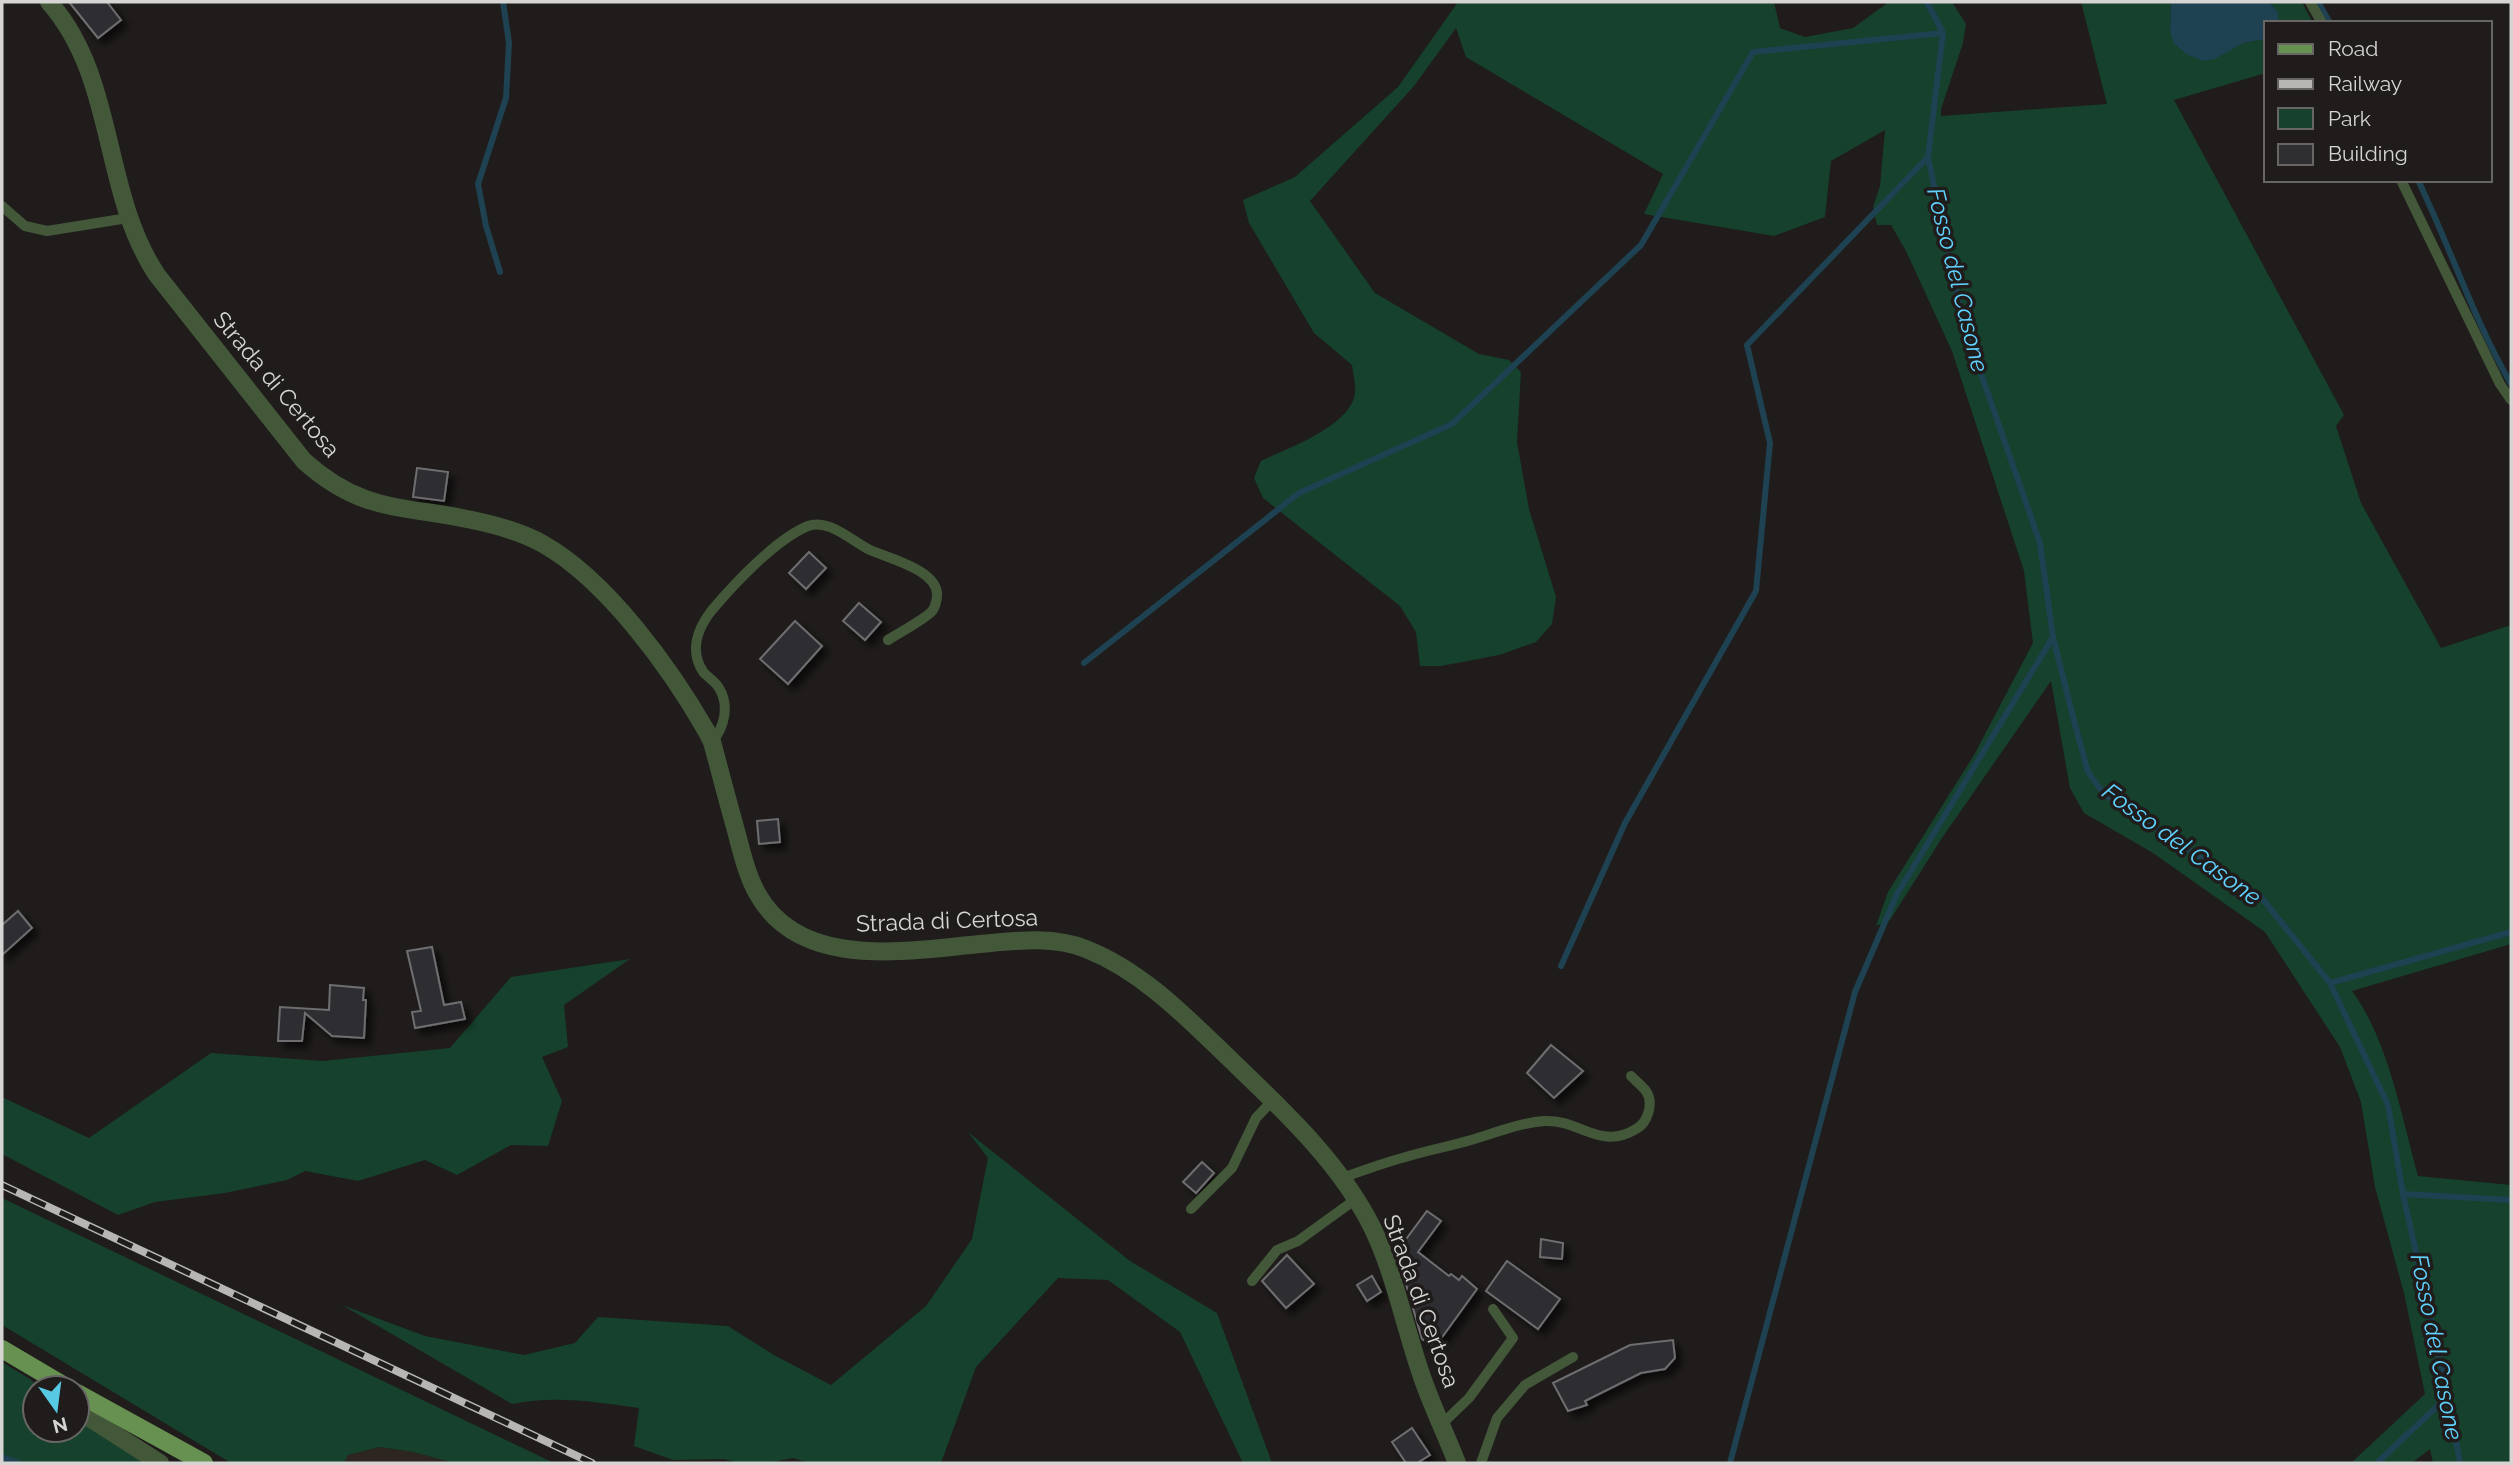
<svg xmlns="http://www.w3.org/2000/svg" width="2513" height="1465" font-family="Raleway,sans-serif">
	<defs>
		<filter id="shadow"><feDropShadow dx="6" dy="6" stdDeviation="3.5" flood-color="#0009"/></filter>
	</defs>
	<rect width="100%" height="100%" fill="#1f1c1b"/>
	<polygon fill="#2c2520" points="379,1447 413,1452 454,1463 344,1463 347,1455"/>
	<g fill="#16412c">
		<path d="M1458 2H1774L1780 28 1805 37 1853 28 1886 4V2H1952L1966 24 1963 43 1941 109V116L2107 104 2081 2H2171L2170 31 2231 49 2243 43 2266 39V73L2174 100 2344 415 2336 426 2361 503 2441 648 2511 625V944L2352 991C2388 1039 2402 1118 2418 1176L2511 1185V1463H2433L2430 1449 2412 1463H2351L2425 1394 2404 1293 2375 1187 2361 1102 2340 1047 2265 932 2153 853 2084 813 2070 788 2051 681 1942 838 1890 920 1876 926 1888 892 1974 755 2033 643 2024 571 1952 351 1906 251 1891 225H1877L1873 207 1880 186 1885 130 1831 161 1825 217 1774 236 1644 214 1663 174 1466 57 1456 28 1414 86 1310 201 1375 293 1479 354 1509 360 1521 372 1517 442 1529 509 1556 597 1552 624 1536 642 1499 655 1441 666H1420L1416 632 1400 606 1263 498 1254 478 1261 461C1288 448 1351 426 1355 393 1356 384 1353 373 1352 365L1314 333 1249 223 1243 200 1295 177 1398 87Z"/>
		<polygon points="2269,2 2302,2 2313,23 2278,23 2278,12"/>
		<polygon points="630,959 564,1005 568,1047 542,1057 562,1101 548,1146 511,1145 457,1175 425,1160 358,1181 305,1171 287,1180 225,1193 155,1202 118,1215 2,1154 2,1097 89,1138 211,1053 323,1061 450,1048 511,977"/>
		<path d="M968 1132 1130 1261 1217 1313 1272 1463H1243L1180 1332 1108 1280 1058 1278 976 1367 941 1463H809L793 1458 768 1463H739L724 1459 673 1460 634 1446 639 1408C596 1402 556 1395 512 1404L342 1305 425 1336 524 1355 575 1343 598 1317 728 1326 774 1355 831 1385 926 1306 972 1239 988 1158Z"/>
		<polygon points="2,1198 554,1463 454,1463 413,1452 379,1447 348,1455 344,1463 231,1463 2,1325"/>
		<polygon points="2,1362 30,1379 40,1388 35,1388 35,1430 77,1430 77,1417 149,1463 2,1463"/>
	</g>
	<polygon fill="#1e4251" points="2171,2 2269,2 2278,12 2278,21 2266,23 2266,39 2243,43 2215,59 2203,61 2186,54 2173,42 2170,31"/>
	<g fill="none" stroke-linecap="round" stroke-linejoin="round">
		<g stroke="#1e4251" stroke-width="6">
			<polyline points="1927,2 1943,33 1928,157 1963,322 2040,543 2053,637 2073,717 2088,772 2104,794 2261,897 2330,983 2388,1105 2403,1194 2448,1396 2460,1463"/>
			<polyline points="2318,2 2330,23"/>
			<path d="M2418 180C2450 247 2474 320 2511 384"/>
			<polyline points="500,272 486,226 478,184 506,98 509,43 503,2"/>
			<polyline points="1084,663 1299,493 1452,424 1641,245 1753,52 1943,33"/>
			<polyline points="1561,966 1625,823 1756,591 1770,443 1747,345 1928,157"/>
			<polyline points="2330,983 2511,932"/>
			<polyline points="2403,1194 2511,1200"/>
			<polyline points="2,1457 19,1463"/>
			<polyline points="1730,1463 1855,992 1897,894 2053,637"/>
			<polyline points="2377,1463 2448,1396"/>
		</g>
	</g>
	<g fill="#2f2e31" stroke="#6e6e71" stroke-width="2" filter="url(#shadow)">
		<polygon points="69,2 107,2 121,20 98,38"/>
		<polygon points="417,468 448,472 444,501 413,497"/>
		<polygon points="809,552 826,568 806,589 789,573"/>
		<polygon points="859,603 881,622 865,640 843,621"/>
		<polygon points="795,621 822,646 788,684 760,659"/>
		<polygon points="778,819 780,842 759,844 757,821"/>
		<polygon points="18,911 32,928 2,955 2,925"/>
		<polygon points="432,947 444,1005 461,1002 465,1019 415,1028 412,1012 421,1011 407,951"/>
		<polygon points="330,985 364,988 363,1000 366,1000 364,1038 332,1036 305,1013 302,1041 278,1041 280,1007 329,1010"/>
		<polygon points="1551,1045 1583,1071 1554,1098 1527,1073"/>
		<polygon points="1202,1162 1214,1173 1196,1193 1183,1182"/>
		<polygon points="1427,1211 1441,1221 1418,1252 1449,1276 1451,1274 1459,1280 1462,1276 1477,1289 1435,1347 1422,1339 1403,1274 1412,1261 1398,1250"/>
		<polygon points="1541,1239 1563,1243 1562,1259 1540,1257"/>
		<polygon points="1287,1255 1314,1284 1286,1308 1262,1281"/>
		<polygon points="1507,1261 1560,1299 1538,1329 1486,1291"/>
		<polygon points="1372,1276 1381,1292 1367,1301 1357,1285"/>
		<polygon points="1673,1340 1675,1358 1665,1369 1641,1373 1585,1401 1587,1405 1568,1411 1553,1383 1630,1345"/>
		<polygon points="1412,1428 1430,1455 1417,1463 1406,1463 1392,1442"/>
	</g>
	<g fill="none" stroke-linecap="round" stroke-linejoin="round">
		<g stroke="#435739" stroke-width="10">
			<polyline points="2310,2 2322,23"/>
			<polyline points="2401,180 2500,384 2511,400"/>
			<polyline points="2,206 25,226 47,231 128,218"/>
			<path d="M712 742C724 728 730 706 719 688 716 682 709 678 704 673 689 652 697 629 712 610 734 584 776 539 808 526 829 518 853 542 870 550 887 558 939 570 937 596 937 599 935 608 932 611 927 618 897 634 888 640"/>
			<path d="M1342 1178C1364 1170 1386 1162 1409 1156 1429 1150 1451 1146 1471 1140 1495 1133 1519 1123 1544 1121 1580 1119 1600 1151 1636 1129 1648 1123 1654 1102 1646 1091 1642 1086 1636 1081 1631 1076"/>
			<polyline points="1191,1209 1232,1168 1256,1118 1273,1100"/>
			<polyline points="1252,1281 1277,1250 1298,1241 1356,1199"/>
			<polyline points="1442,1424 1469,1398 1513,1338 1493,1309"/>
			<polyline points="1481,1463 1497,1418 1525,1385 1573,1357"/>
		</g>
		<path stroke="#435739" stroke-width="18" d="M49 2C117 79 101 191 157 275L304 461C362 513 402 505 472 520 496 525 522 532 543 544 607 580 671 669 707 732L712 742C720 771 727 799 735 827 741 849 746 873 757 893 798 968 899 952 970 945 1007 942 1050 934 1086 949 1144 972 1188 1019 1233 1062 1284 1111 1340 1163 1372 1227 1394 1272 1404 1324 1420 1371 1430 1402 1445 1432 1457 1463"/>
		<polyline stroke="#435739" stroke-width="18" points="77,1410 160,1463"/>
		<g stroke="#679151" stroke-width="18">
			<polyline points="2,1349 68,1388"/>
			<polyline points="77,1393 204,1463"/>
		</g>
		<defs>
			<polyline id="rail" points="2,1185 592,1463"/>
		</defs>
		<use href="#rail" stroke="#b7b6b5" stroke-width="8"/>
		<use href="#rail" stroke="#1f1c1b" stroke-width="5" stroke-dasharray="16" stroke-linecap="butt"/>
	</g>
	<g text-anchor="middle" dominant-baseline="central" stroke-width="7" stroke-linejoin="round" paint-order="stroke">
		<g font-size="23" fill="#d6d5d4" stroke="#1f1c1b">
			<text transform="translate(277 384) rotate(50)">Strada di Certosa</text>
			<text transform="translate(947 920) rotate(-2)">Strada di Certosa</text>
			<text transform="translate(1422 1301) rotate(70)">Strada di Certosa</text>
		</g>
		<g font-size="24" font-style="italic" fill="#60d3ff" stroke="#1f1c1b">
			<text transform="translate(1958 280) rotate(76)">Fosso del Casone</text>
			<text transform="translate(2182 844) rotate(36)">Fosso del Casone</text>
			<text transform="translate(2437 1347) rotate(79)">Fosso del Casone</text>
		</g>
	</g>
	<rect width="2513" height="1465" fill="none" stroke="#d6d5d4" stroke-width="7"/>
	<rect x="2264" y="21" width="228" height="161" fill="#1f1c1b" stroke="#686665" stroke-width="2"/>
	<rect x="2278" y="44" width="35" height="10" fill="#679151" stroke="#686665" stroke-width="2"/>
	<text x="2328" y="56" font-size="21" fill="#d6d5d4">Road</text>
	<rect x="2278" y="79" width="35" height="10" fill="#b7b6b5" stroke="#686665" stroke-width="2"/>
	<text x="2328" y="91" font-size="21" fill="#d6d5d4">Railway</text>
	<rect x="2278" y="108" width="35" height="21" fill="#16412c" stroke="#686665" stroke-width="2"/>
	<text x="2328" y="126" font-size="21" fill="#d6d5d4">Park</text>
	<rect x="2278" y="144" width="35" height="21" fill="#2f2e31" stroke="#686665" stroke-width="2"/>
	<text x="2328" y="161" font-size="21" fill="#d6d5d4">Building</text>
	<g transform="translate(56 1409) rotate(166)"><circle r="33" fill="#1f1c1b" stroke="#686665" stroke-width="2"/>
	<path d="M0-5L12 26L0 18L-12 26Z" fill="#57c9e3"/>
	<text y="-10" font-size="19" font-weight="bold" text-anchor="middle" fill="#d6d5d4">N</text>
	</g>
</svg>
